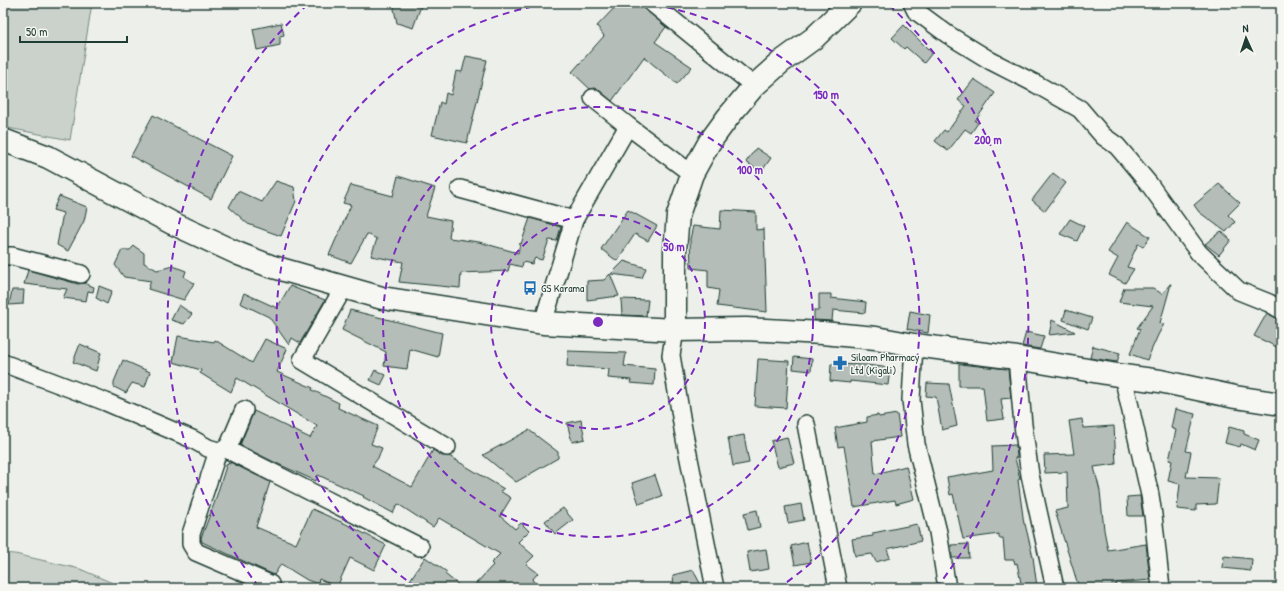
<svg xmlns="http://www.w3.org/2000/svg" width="1284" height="591" font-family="'Patrick Hand',sans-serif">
	<rect width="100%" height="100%" fill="#edefea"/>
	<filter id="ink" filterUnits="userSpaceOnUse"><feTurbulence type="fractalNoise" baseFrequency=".025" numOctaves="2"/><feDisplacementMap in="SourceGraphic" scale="8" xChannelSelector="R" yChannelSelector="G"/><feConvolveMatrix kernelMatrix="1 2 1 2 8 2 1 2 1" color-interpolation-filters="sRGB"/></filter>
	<g filter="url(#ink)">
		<g fill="#cbd2cc" stroke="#758880">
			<polygon points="3,3 92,3 70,140 3,127"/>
			<polygon points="3,553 15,554 80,569 124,588 3,588"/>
		</g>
		<g fill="#b4bdb8" stroke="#1f3d34">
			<polygon points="395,3 422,3 413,28 397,23 394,9"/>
			<polygon points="619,3 636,3 643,7 666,27 655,42 692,67 677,84 644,57 612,101 599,90 595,88 590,89 572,72 604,36 597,26"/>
			<polygon points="281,23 284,35 280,36 280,45 257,50 253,29"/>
			<polygon points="904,25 932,53 924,63 906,47 904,49 892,38"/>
			<polygon points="466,56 487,60 467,143 432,135 440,102 444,104 446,93 451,95 456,71 462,72"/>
			<polygon points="974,79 995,93 975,121 978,123 971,133 965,129 948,151 935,141 944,130 947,132 966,106 958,100"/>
			<polygon points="153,115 232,156 211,199 131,156"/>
			<polygon points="756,148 771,158 761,172 746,162"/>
			<polygon points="1053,173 1066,183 1045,211 1032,200"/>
			<polygon points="398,176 435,188 426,216 451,221 449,238 479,242 518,253 520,243 521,244 530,218 561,227 557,241 549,240 542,260 535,258 532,264 523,262 522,267 510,264 508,271 461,273 460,288 399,282 403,262 371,256 377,239 367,234 351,263 329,255 351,205 343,203 351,185 393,196"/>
			<polygon points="276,181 294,187 296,201 281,236 248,224 229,207 238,191 262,202"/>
			<polygon points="1219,184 1240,203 1228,215 1235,222 1226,232 1199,212 1194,205"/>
			<polygon points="59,196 87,207 84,221 68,251 57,245 63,213 53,210"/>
			<polygon points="628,210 657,226 648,241 635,234 617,261 601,249"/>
			<polygon points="721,210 756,212 756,230 764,229 767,312 717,306 719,290 708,288 708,270 691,268 690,239 693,226 720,229"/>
			<polygon points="1070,219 1084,226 1077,241 1060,234"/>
			<polygon points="1127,222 1150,237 1143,247 1138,244 1127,267 1134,269 1125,283 1109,275 1118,258 1108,252"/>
			<polygon points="1221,231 1231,240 1219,255 1205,244"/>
			<polygon points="134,246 144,253 144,263 157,270 173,266 186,271 184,277 194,283 184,300 148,289 151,281 124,277 115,265 122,250 130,250"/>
			<polygon points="624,261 646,268 642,278 611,274"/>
			<polygon points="28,270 78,284 84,283 94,287 93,292 88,291 86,301 63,298 67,289 24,284"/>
			<polygon points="610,274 619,296 587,300 587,281 604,280"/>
			<polygon points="1170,284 1171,284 1160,323 1164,324 1158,335 1147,360 1130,354 1140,329 1137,328 1153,306 1119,302 1124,288 1153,288 1162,294"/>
			<polygon points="99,286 112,291 107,304 96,298"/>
			<polygon points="290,286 325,300 300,343 292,338 289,345 269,317 240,303 244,293 277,308"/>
			<polygon points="12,290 24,290 23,304 9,305"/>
			<polygon points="819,294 831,294 831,298 866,302 865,313 833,310 832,321 814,320 814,310 819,310"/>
			<polygon points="621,299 648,300 646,316 622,315"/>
			<polygon points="179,305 192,314 184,324 171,320"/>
			<polygon points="350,310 442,333 438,357 410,349 407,369 384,366 386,352 342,330"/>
			<polygon points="1066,310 1092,318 1088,329 1063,320"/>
			<polygon points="910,311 930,315 928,333 907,329"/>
			<polygon points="1267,313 1281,320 1281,349 1254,336"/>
			<polygon points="1052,320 1075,332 1049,335"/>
			<polygon points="1026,332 1044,336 1040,349 1022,346"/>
			<polygon points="178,336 214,342 215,340 252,363 265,339 287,349 277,372 313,388 312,390 339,403 338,408 378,426 371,444 382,448 378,458 372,466 412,487 433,450 442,456 449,456 504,489 500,491 511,498 500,516 515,529 521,523 529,531 518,542 534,556 526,564 538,573 532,580 541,588 472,588 493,565 491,563 500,554 439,518 433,527 398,504 393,513 363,497 364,496 318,475 316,481 276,463 240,445 254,411 310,438 317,426 237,378 231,392 200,373 201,370 173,362"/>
			<polygon points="80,344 101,353 96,371 73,362"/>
			<polygon points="1093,346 1120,353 1117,362 1090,358"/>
			<polygon points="568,351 626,353 624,366 655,369 654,385 630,383 631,380 608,378 609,369 567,366"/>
			<polygon points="794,357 812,359 811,371 793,369"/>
			<polygon points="758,359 789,361 786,408 755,406"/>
			<polygon points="123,360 150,372 145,387 132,383 126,393 114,387 114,382"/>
			<polygon points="831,364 867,365 890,368 888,385 850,381 850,383 830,381"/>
			<polygon points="959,364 1008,369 1011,398 1001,399 1004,419 987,421 983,386 959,386"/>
			<polygon points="375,370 386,375 381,385 370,380"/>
			<polygon points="927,383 949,384 957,426 942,430 936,397 926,396"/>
			<polygon points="1175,409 1195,414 1186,451 1191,452 1186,477 1219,478 1216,504 1196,505 1196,511 1177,509 1180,484 1168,481 1172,461 1169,460 1176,430 1171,428"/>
			<polygon points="897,414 900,437 872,441 875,474 906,466 914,499 896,504 895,500 854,507 844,446 838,447 835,428 867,422 867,417 878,415 879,417"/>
			<polygon points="1082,419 1083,428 1114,426 1116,464 1094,467 1100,491 1104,530 1108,550 1146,544 1150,580 1116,583 1117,588 1079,588 1055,511 1068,508 1067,472 1045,473 1044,455 1074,454 1069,421"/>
			<polygon points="581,420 585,439 572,442 567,423"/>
			<polygon points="1229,427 1244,431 1244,434 1259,440 1255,450 1241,444 1240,447 1225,443"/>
			<polygon points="529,430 558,452 558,458 516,482 483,455"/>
			<polygon points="744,435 749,463 733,466 728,438"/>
			<polygon points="787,437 794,463 778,467 771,441"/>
			<polygon points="1016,445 1017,457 1015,458 1020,479 1018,480 1024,524 1025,524 1033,557 1037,587 1030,588 1022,588 1017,563 1015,564 1014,560 1005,560 1003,538 999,538 999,534 963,539 953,494 950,495 947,477 965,474 965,475 993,470 992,446"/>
			<polygon points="230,462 270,482 256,527 296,544 312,509 346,524 386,545 374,570 350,558 337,587 319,579 318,584 307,580 281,564 274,575 202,542 201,538 214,504 227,463 230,464"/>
			<polygon points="655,475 662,496 639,504 632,483"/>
			<polygon points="1140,496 1143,516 1128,516 1127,497"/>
			<polygon points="801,504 804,520 788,523 785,507"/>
			<polygon points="563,508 573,520 555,534 545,521"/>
			<polygon points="757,510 760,527 748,530 744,513"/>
			<polygon points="917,524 921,541 887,549 890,558 876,562 872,554 855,556 852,539 873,536 873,533"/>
			<polygon points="807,542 811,562 795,565 791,546"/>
			<polygon points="968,544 969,558 952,558 951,545"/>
			<polygon points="766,549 769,569 750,572 747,552"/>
			<polygon points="1224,556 1252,559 1251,571 1223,568"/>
			<polygon points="425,557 447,572 445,574 462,588 405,588"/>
			<polygon points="693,570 702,587 674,588 673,575"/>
		</g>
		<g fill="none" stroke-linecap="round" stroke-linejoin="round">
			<defs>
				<g id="street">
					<polyline points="652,3 754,86"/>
					<polyline points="912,3 916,11 947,34 991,61 1036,84 1080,109 1103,136 1117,146 1129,160 1149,184 1199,253 1239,291 1269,303 1281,310"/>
					<polyline points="593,98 628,126 692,174"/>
					<polyline points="460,189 574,220"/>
					<polyline points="3,256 12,256 81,274"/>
					<polyline points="344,287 302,360 447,447"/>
					<polyline points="543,323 574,220 628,126"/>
					<polyline points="675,330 671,355 683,429 715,588"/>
					<polyline points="914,345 911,400 916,444 938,532 947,588"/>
					<polyline points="1017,358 1023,425 1030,475 1055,588"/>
					<polyline points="3,363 106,402 192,439 208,448 218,451 226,449 230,443 244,410"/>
					<polyline points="1123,376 1150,495 1153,515 1161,588"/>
					<polyline points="806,424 838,588"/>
					<polyline points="226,449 420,547"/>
					<polyline points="218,451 191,534 191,544 196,552 270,584"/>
				</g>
				<g id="secondary">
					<polyline points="3,140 48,157 172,223 239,254 270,266 382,298 543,323 675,330 746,329 822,333 876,338 914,345 1017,358 1123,376 1160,381 1235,397 1281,404"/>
					<polyline points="675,330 675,251 678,215 692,174 709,143 728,117 754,86 781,62 814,38 850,3"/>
				</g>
			</defs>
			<use href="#street" stroke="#1f3d34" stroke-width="20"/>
			<use href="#secondary" stroke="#1f3d34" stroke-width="25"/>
			<use href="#street" stroke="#f6f6f2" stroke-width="17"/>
			<use href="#secondary" stroke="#f6f6f2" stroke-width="22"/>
		</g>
	</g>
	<g fill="none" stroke="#7b2cbf" stroke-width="2" stroke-dasharray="7 5">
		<circle cx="598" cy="322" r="107"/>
		<circle cx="598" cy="322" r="215"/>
		<path d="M416 587A322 322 0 0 1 553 3M643 3A322 322 0 0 1 780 587"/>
		<path d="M259 587A430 430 0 0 1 307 5M889 5A430 430 0 0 1 937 587"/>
	</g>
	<defs>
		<symbol id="bus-bare" viewBox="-9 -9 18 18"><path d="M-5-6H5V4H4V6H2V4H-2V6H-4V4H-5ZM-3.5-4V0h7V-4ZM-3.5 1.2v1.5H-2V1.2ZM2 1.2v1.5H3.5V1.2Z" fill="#1f6fb2" stroke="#f6f6f2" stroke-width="2.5" paint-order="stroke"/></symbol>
		<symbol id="pharmacy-bare" viewBox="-9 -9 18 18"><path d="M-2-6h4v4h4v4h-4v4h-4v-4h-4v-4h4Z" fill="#1f6fb2" stroke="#f6f6f2" stroke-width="2.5" paint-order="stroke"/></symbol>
	</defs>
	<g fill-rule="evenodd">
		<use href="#bus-bare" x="520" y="278" width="20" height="20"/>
		<use href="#pharmacy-bare" x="830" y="353" width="20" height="20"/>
	</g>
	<g text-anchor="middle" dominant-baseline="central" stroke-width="3" stroke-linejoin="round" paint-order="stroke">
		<g font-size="11" fill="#1f3d34" stroke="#f6f6f2" text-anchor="start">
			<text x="541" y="288">GS Karama</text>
			<text x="851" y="357">Siloam Pharmacy<tspan x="851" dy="13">Ltd (Kigali)</tspan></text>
		</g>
	</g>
	<circle cx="598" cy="322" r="6" fill="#7b2cbf" stroke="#f6f6f2" stroke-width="2"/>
	<g font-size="12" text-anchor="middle" font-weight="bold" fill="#7b2cbf" stroke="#f6f6f2" stroke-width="3" stroke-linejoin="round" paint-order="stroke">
		<text x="826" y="99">150 m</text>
		<text x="988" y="144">200 m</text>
		<text x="750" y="174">100 m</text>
		<text x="674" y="251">50 m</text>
	</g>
	<rect width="1284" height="591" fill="none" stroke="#f6f6f2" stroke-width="16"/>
	<rect x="8" y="8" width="1268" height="575" fill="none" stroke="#1f3d34" stroke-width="1.5" filter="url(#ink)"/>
	<g transform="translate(1246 38) rotate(357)" stroke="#f6f6f2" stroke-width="3" paint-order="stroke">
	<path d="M0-3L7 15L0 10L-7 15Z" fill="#1f3d34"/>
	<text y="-6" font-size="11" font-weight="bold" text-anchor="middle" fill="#1f3d34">N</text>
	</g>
	<path d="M20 36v6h107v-6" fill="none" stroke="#1f3d34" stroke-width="2"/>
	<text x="26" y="36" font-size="12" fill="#1f3d34" stroke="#f6f6f2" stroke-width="3" paint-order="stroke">50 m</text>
</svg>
